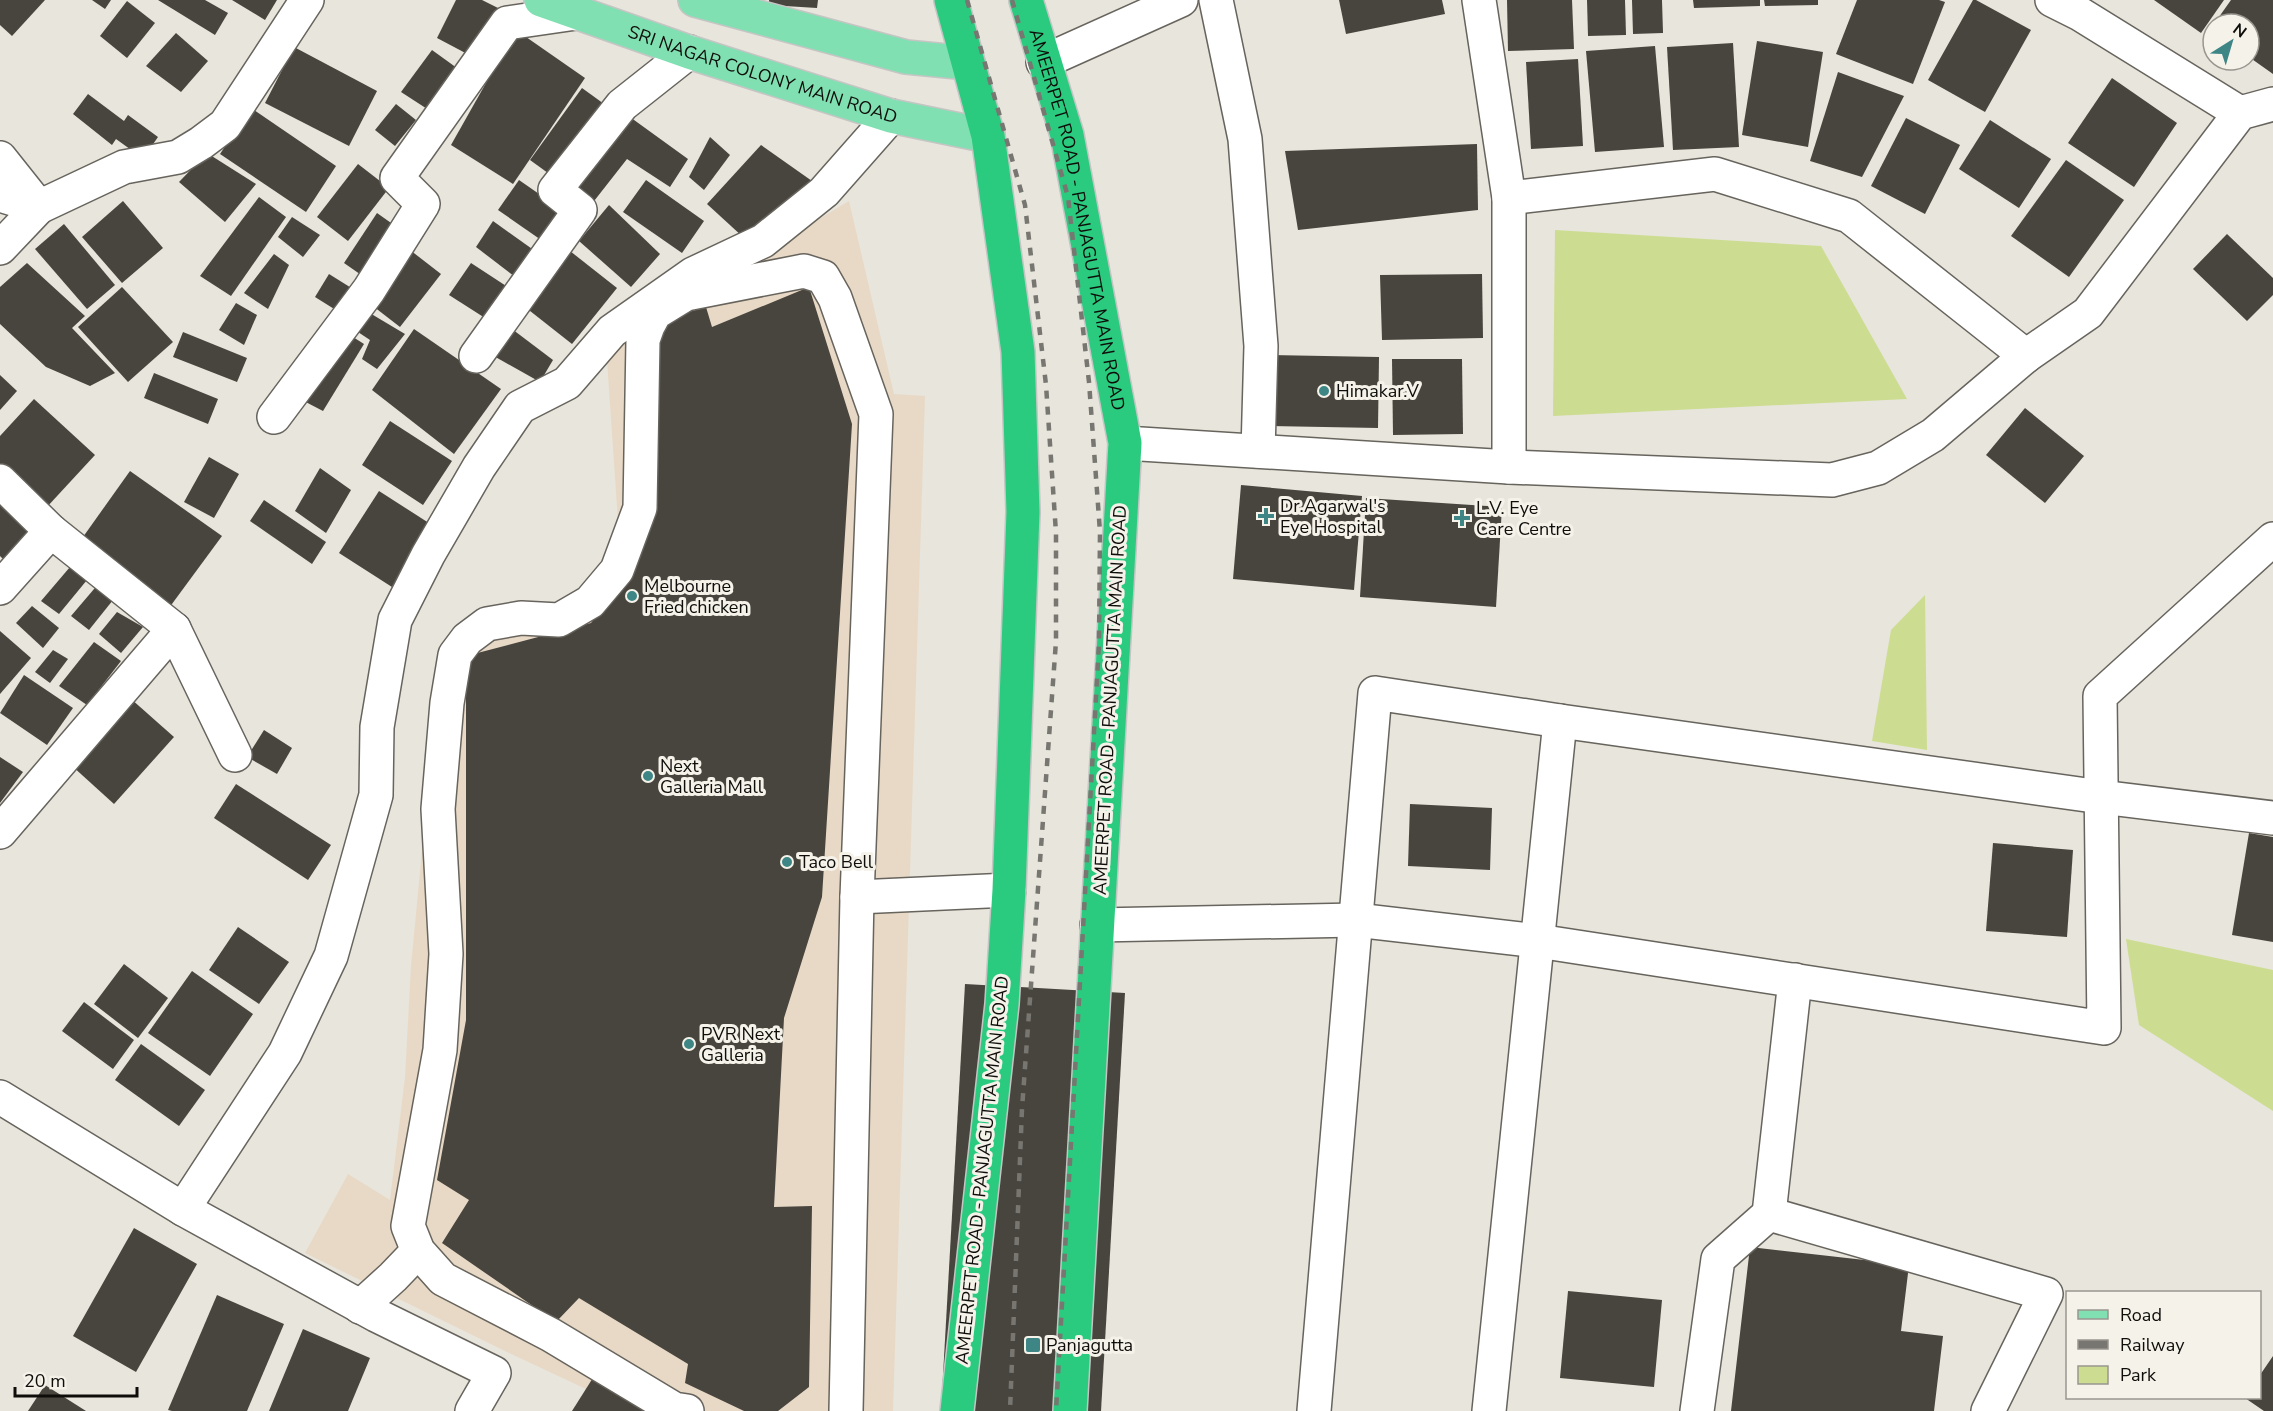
<svg xmlns="http://www.w3.org/2000/svg" width="2273" height="1411" font-family="'Nunito Sans',sans-serif">
	<rect width="100%" height="100%" fill="#e8e5dc"/>
	<polygon fill="#e8d9c6" points="849,201 894,394 925,396 893,1411 633,1411 507,1352 305,1253 348,1174 390,1200 405,1077 411,966 440,662 556,610 602,573 618,521 606,346"/>
	<g fill="#ccdd91">
		<polygon points="1555,230 1821,246 1907,399 1553,416"/>
		<polygon points="1925,595 1927,750 1872,741 1891,630"/>
		<polygon points="2126,939 2273,970 2273,1111 2139,1025"/>
	</g>
	<g fill="#48453e">
		<polygon points="0,0 45,0 12,36 0,25"/>
		<polygon points="92,0 111,0 105,9"/>
		<polygon points="158,0 205,0 228,13 215,35"/>
		<polygon points="232,0 277,0 265,20"/>
		<polygon points="456,0 482,0 498,8 473,57 437,38"/>
		<polygon points="769,0 818,0 817,8 769,5"/>
		<polygon points="1339,0 1442,0 1445,14 1346,34"/>
		<polygon points="1507,0 1572,0 1574,49 1508,51"/>
		<polygon points="1587,0 1625,0 1626,35 1588,36"/>
		<polygon points="1632,0 1662,0 1663,33 1633,34"/>
		<polygon points="1693,0 1760,0 1760,6 1694,8"/>
		<polygon points="1764,0 1818,0 1818,5 1765,6"/>
		<polygon points="1857,0 1939,0 1945,2 1913,84 1836,54"/>
		<polygon points="1973,0 1976,0 2031,30 1985,112 1928,80"/>
		<polygon points="2154,0 2224,0 2201,33"/>
		<polygon points="2231,0 2273,0 2273,74 2249,57 2249,24 2214,24"/>
		<polygon points="127,1 155,23 127,58 100,36"/>
		<polygon points="516,30 585,78 513,184 451,145"/>
		<polygon points="176,33 208,61 181,92 146,66"/>
		<polygon points="1757,41 1823,52 1808,147 1742,135"/>
		<polygon points="1733,43 1739,147 1673,150 1667,47"/>
		<polygon points="1655,46 1664,147 1595,152 1586,51"/>
		<polygon points="294,47 377,91 349,146 265,103"/>
		<polygon points="432,50 468,76 438,116 401,92"/>
		<polygon points="1578,59 1583,146 1531,149 1526,62"/>
		<polygon points="1838,72 1904,96 1862,177 1810,161"/>
		<polygon points="2112,78 2177,123 2134,187 2068,143"/>
		<polygon points="582,88 611,109 559,181 530,160"/>
		<polygon points="88,94 124,121 128,115 158,137 149,150 134,152 116,139 112,145 73,114"/>
		<polygon points="396,104 416,120 395,146 375,130"/>
		<polygon points="251,108 336,166 306,212 220,154"/>
		<polygon points="623,112 688,159 670,187 627,159 587,210 566,188"/>
		<polygon points="1906,118 1960,145 1925,214 1871,186"/>
		<polygon points="1990,120 2051,159 2019,208 1959,169"/>
		<polygon points="710,137 730,155 704,190 689,177"/>
		<polygon points="1477,144 1478,210 1298,230 1285,151"/>
		<polygon points="761,145 812,181 743,237 707,204"/>
		<polygon points="207,153 256,184 225,222 179,182"/>
		<polygon points="2066,160 2124,200 2069,277 2011,236"/>
		<polygon points="358,164 389,188 348,241 317,217"/>
		<polygon points="519,180 565,212 544,242 498,210"/>
		<polygon points="646,180 704,221 682,253 623,212"/>
		<polygon points="259,197 286,217 231,296 200,276"/>
		<polygon points="123,201 163,248 122,283 82,237"/>
		<polygon points="609,205 660,254 631,287 579,241"/>
		<polygon points="377,213 401,230 367,279 344,263"/>
		<polygon points="292,217 320,235 303,257 278,237"/>
		<polygon points="493,221 542,256 523,283 476,247"/>
		<polygon points="64,224 115,285 87,309 35,249"/>
		<polygon points="2227,234 2273,278 2273,295 2247,321 2193,269"/>
		<polygon points="410,250 441,274 400,327 369,303"/>
		<polygon points="570,251 617,288 572,344 525,307"/>
		<polygon points="274,254 289,265 268,309 244,293"/>
		<polygon points="27,263 85,316 72,328 115,373 90,386 46,367 0,324 0,287"/>
		<polygon points="471,263 517,293 496,325 449,295"/>
		<polygon points="329,274 361,294 347,317 315,297"/>
		<polygon points="1482,274 1483,338 1382,340 1380,275"/>
		<polygon points="122,287 173,342 128,382 78,327"/>
		<polygon points="809,287 852,424 822,897 784,1018 774,1207 812,1206 809,1387 778,1411 744,1411 685,1383 688,1364 579,1298 556,1322 442,1243 469,1200 437,1180 466,1020 466,656 591,623 623,580 658,321 706,307 712,327"/>
		<polygon points="236,303 257,315 244,345 219,330"/>
		<polygon points="363,309 405,334 377,369 362,359 370,340 349,326"/>
		<polygon points="508,326 553,360 540,382 492,355"/>
		<polygon points="414,329 501,389 454,454 372,390"/>
		<polygon points="342,330 364,344 323,411 298,398"/>
		<polygon points="183,332 247,358 237,382 173,357"/>
		<polygon points="1270,355 1379,357 1378,428 1269,426"/>
		<polygon points="1392,359 1462,359 1463,434 1393,435"/>
		<polygon points="154,373 218,399 208,424 144,398"/>
		<polygon points="0,375 17,391 0,410"/>
		<polygon points="34,399 95,455 46,508 0,467 0,436"/>
		<polygon points="2025,408 2084,456 2045,503 1986,455"/>
		<polygon points="390,421 452,461 423,505 362,465"/>
		<polygon points="209,457 239,474 214,518 184,502"/>
		<polygon points="320,468 351,490 326,533 295,511"/>
		<polygon points="130,471 222,536 169,608 78,544"/>
		<polygon points="1241,485 1362,496 1354,590 1233,579"/>
		<polygon points="0,491 32,527 9,565 0,556"/>
		<polygon points="379,491 432,525 392,587 339,553"/>
		<polygon points="1366,498 1502,507 1496,607 1360,597"/>
		<polygon points="264,500 326,542 312,564 250,521"/>
		<polygon points="70,567 87,580 59,614 41,601"/>
		<polygon points="100,582 117,595 89,630 71,616"/>
		<polygon points="32,606 59,628 43,648 16,623"/>
		<polygon points="117,612 143,627 121,653 99,634"/>
		<polygon points="0,631 31,658 0,694"/>
		<polygon points="94,642 121,661 87,705 59,686"/>
		<polygon points="53,650 68,659 50,683 35,672"/>
		<polygon points="24,675 73,708 47,745 0,713"/>
		<polygon points="130,698 174,737 114,804 71,765"/>
		<polygon points="264,730 292,748 277,774 247,757"/>
		<polygon points="0,757 23,772 0,803"/>
		<polygon points="236,784 331,845 308,880 214,818"/>
		<polygon points="1410,804 1492,808 1490,870 1408,866"/>
		<polygon points="2249,833 2273,837 2273,942 2232,935"/>
		<polygon points="1993,843 2073,850 2067,937 1986,931"/>
		<polygon points="238,927 289,962 259,1004 209,970"/>
		<polygon points="124,964 168,998 138,1038 94,1004"/>
		<polygon points="192,971 253,1014 210,1076 148,1033"/>
		<polygon points="965,984 1125,993 1101,1411 941,1411"/>
		<polygon points="84,1002 134,1040 113,1069 62,1031"/>
		<polygon points="141,1044 205,1090 179,1126 115,1080"/>
		<polygon points="134,1228 197,1264 136,1372 73,1336"/>
		<polygon points="1750,1247 1909,1265 1901,1331 1943,1336 1934,1411 1731,1411"/>
		<polygon points="1568,1291 1662,1300 1654,1387 1560,1378"/>
		<polygon points="217,1295 284,1324 247,1411 172,1411 168,1410"/>
		<polygon points="303,1329 370,1358 348,1411 269,1411"/>
		<polygon points="2273,1356 2273,1411 2264,1411 2245,1398 2260,1398 2260,1375"/>
		<polygon points="596,1373 655,1411 572,1411"/>
		<polygon points="45,1385 86,1411 28,1411"/>
	</g>
	<g fill="none" stroke-linecap="round" stroke-linejoin="round">
		<defs>
			<g id="minor">
				<polyline points="1216,0 1245,139 1261,346 1258,451"/>
				<polyline points="1479,0 1509,198 1509,467"/>
				<polyline points="2052,0 2080,14 2240,113"/>
				<polyline points="1043,62 1181,0"/>
				<polyline points="0,158 39,207 0,248"/>
				<polyline points="0,195 39,207 124,167 178,157 201,143 225,125 307,0"/>
				<polyline points="1509,198 1715,174 1849,216 2026,356"/>
				<polyline points="476,356 580,210 555,190 622,105 689,52"/>
				<polyline points="274,417 369,290 423,204 397,178 507,23 576,13"/>
				<polyline points="1125,443 1509,467 1832,480 1878,468 1933,435 2026,356 2088,313 2240,113 2273,104"/>
				<polyline points="0,481 51,531 174,629 235,755"/>
				<polyline points="0,588 51,531"/>
				<polyline points="1560,721 2101,797 2273,818"/>
				<polyline points="0,832 174,629"/>
				<polyline points="857,897 1009,890"/>
				<polyline points="1097,925 1356,920 1538,941 2104,1028 2100,696 2273,539"/>
				<polyline points="0,1097 183,1209 376,1315 494,1373 472,1411"/>
				<polyline points="183,1209 285,1053 331,956 376,795 377,727 395,620 428,555 479,467 520,407 567,383 612,331 693,274 763,241 824,192 891,116"/>
				<polyline points="1769,1214 2046,1294 1988,1411"/>
				<polyline points="360,1307 393,1277 418,1251"/>
				<polyline points="687,1411 674,1409 551,1335 443,1279 418,1251 408,1226 440,1050 446,954 438,809 447,703 455,655 467,639 487,624 521,618 559,620 590,602 617,570 640,508 643,340 648,326 655,313 686,294 804,271 823,277 835,298 876,414 857,897 846,1411"/>
				<polyline points="1314,1411 1375,693 1560,721 1489,1411"/>
				<polyline points="1697,1411 1718,1259 1769,1214 1795,980"/>
			</g>
			<g id="major">
				<path id="s1" d="M541 0 689 52 891 116 988 136"/>
				<polyline points="695,0 906,57 968,63"/>
			</g>
			<g id="highway">
				<polyline points="951,0 988,136 1018,352 1023,512 1009,890 1002,1004 957,1411"/>
				<path id="s2" d="M1026 0 1067 135 1125 443 1070 1411"/>
			</g>
		</defs>
		<use href="#minor" stroke="#67645d" stroke-width="36"/>
		<use href="#major" stroke="#c5c5c4" stroke-width="36"/>
		<use href="#highway" stroke="#c5c5c4" stroke-width="36"/>
		<use href="#minor" stroke="#fff" stroke-width="33"/>
		<use href="#major" stroke="#80e0b2" stroke-width="33"/>
		<use href="#highway" stroke="#2bcb7f" stroke-width="33"/>
		<g stroke="#787670" stroke-width="4.5" stroke-dasharray="8 8" stroke-linecap="butt">
			<polyline points="967,0 1025,205 1046,385 1056,533 1056,641 1022,1109 1010,1411"/>
			<polyline points="1012,0 1068,197 1089,382 1100,532 1099,643 1056,1411"/>
		</g>
	</g>
	<g fill="#3e8685" stroke="#f5f2ea" stroke-width="2">
		<circle cx="1324" cy="391" r="6"/>
		<path d="M1263 507h6v6h6v6h-6v6h-6v-6h-6v-6h6z"/>
		<path d="M1459 509h6v6h6v6h-6v6h-6v-6h-6v-6h6z"/>
		<circle cx="632" cy="596" r="6"/>
		<circle cx="648" cy="776" r="6"/>
		<circle cx="787" cy="862" r="6"/>
		<circle cx="689" cy="1044" r="6"/>
		<rect x="1025" y="1337" width="16" height="16" rx="3"/>
	</g>
	<g text-anchor="middle" dominant-baseline="central" stroke-width="6" stroke-linejoin="round" paint-order="stroke">
		<g font-size="18" fill="#0e0d0a" stroke="#f5f2ea">
			<text stroke="none"><textPath href="#s1" startOffset="234">SRI NAGAR COLONY MAIN ROAD</textPath></text>
			<text stroke="none"><textPath href="#s2" startOffset="226">AMEERPET ROAD - PANJAGUTTA MAIN ROAD</textPath></text>
			<text transform="translate(1110 700) rotate(-87)">AMEERPET ROAD - PANJAGUTTA MAIN ROAD</text>
			<text transform="translate(982 1170) rotate(-84)">AMEERPET ROAD - PANJAGUTTA MAIN ROAD</text>
		</g>
		<g font-size="18" fill="#0e0d0a" stroke="#f5f2ea" text-anchor="start">
			<text x="1336" y="391">Himakar.V</text>
			<text x="1280" y="506">Dr.Agarwal's<tspan x="1280" dy="21">Eye Hospital</tspan></text>
			<text x="1476" y="508">L.V. Eye<tspan x="1476" dy="21">Care Centre</tspan></text>
			<text x="644" y="586">Melbourne<tspan x="644" dy="21">Fried chicken</tspan></text>
			<text x="660" y="766">Next<tspan x="660" dy="21">Galleria Mall</tspan></text>
			<text x="799" y="862">Taco Bell</text>
			<text x="701" y="1034">PVR Next<tspan x="701" dy="21">Galleria</tspan></text>
			<text x="1046" y="1345">Panjagutta</text>
		</g>
	</g>
	<rect x="2066" y="1291" width="195" height="108" fill="#f5f2ea" stroke="#999690" stroke-width="1.5"/>
	<rect x="2078" y="1310" width="30" height="9" fill="#80e0b2" stroke="#999690" stroke-width="1.5"/>
	<text x="2120" y="1321" font-size="18" fill="#0e0d0a">Road</text>
	<rect x="2078" y="1340" width="30" height="9" fill="#787670" stroke="#999690" stroke-width="1.5"/>
	<text x="2120" y="1351" font-size="18" fill="#0e0d0a">Railway</text>
	<rect x="2078" y="1366" width="30" height="18" fill="#ccdd91" stroke="#999690" stroke-width="1.5"/>
	<text x="2120" y="1381" font-size="18" fill="#0e0d0a">Park</text>
	<g transform="translate(2231 42) rotate(37)"><circle r="28" fill="#f5f2ea" stroke="#999690" stroke-width="1.5"/>
	<path d="M0-4.5L10 22L0 15L-10 22Z" fill="#3e8685"/>
	<text y="-9" font-size="16" font-weight="bold" text-anchor="middle" fill="#0e0d0a">N</text>
	</g>
	<path d="M15 1387v9h122v-9" fill="none" stroke="#0e0d0a" stroke-width="3"/>
	<text x="24" y="1387" font-size="18" fill="#0e0d0a" stroke="#f5f2ea" stroke-width="4.5" paint-order="stroke">20 m</text>
</svg>
